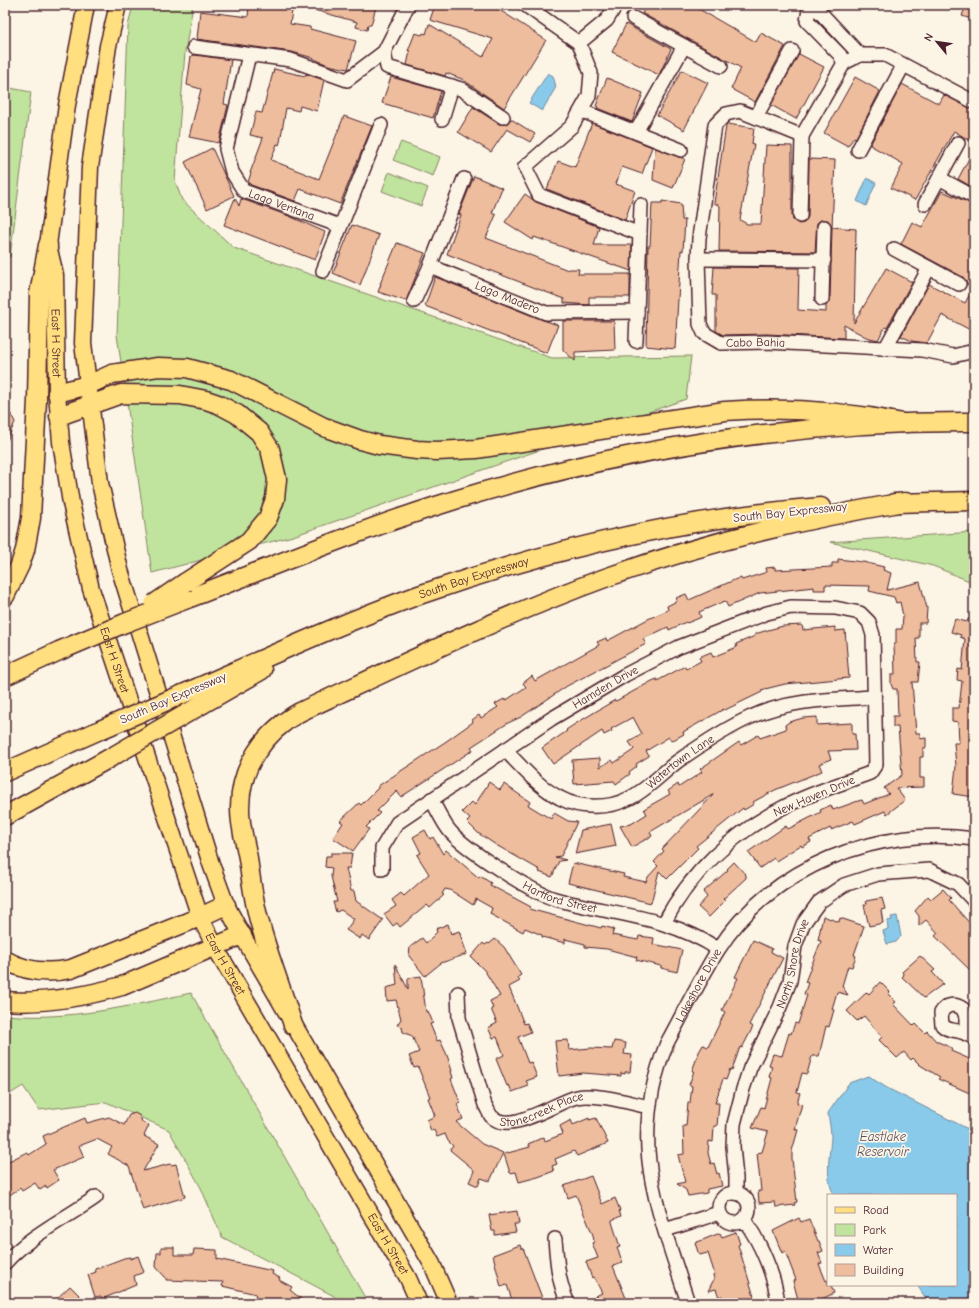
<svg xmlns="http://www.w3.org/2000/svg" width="979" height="1308" font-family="'Comic Neue',sans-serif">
	<rect width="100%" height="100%" fill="#fcf5e5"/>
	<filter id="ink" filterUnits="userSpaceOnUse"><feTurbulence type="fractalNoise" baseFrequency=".025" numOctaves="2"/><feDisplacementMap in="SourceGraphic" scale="8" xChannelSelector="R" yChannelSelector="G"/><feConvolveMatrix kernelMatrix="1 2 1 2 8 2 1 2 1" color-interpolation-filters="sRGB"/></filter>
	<g filter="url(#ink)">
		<g fill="#c0e49e" stroke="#858264">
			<polygon points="133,5 193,5 185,52 175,181 182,200 234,248 552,358 691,356 686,399 293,536 152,573 117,335 128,26"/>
			<polygon points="5,87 31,92 10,257 5,257"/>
			<polygon points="401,142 440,157 433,176 393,160"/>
			<polygon points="389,172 428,188 421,206 382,191"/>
			<polygon points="974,532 974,583 933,566 830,542"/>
			<path d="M191 993 368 1303H338L334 1296 222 1237 201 1188 169 1130 106 1102 39 1110 23 1086 5 1097V1015C68 1021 130 1006 191 993Z"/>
		</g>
		<g fill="#89caea" stroke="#70869e">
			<polygon points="548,73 553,76 556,87 542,111 529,103"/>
			<polygon points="867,178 876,183 866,206 857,201"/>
			<polygon points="897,916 901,936 896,942 887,944 883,931 888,929 887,921 892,920 891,917"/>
			<path d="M868 1076 887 1088 974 1132V1303H929L917 1285H956V1195H835C824 1182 830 1154 831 1137 831 1129 829 1121 828 1113L849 1083Z"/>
		</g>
		<g fill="#eebd9e" stroke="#4a1f2b">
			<polygon points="249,5 293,5 290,24 310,27 310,29 356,41 348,69 328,65 310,57 292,52 197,39 200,11 248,17"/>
			<polygon points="307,5 371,5 376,7 371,25 368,25 367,30 356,27 357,22 307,8"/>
			<polygon points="435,5 487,5 495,7 546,40 504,108 462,79 446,73 445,76 407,65 410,51 408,51 415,33 422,35 423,33 426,34 429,24 483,57 493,39 430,20"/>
			<polygon points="647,5 692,5 756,42 761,33 785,46 755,102 731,89 741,68 645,15 642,13"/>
			<polygon points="966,5 974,5 974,20 962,16"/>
			<polygon points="626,24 671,49 659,75 612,52"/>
			<polygon points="799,54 824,67 796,119 771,105"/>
			<polygon points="195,55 231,60 224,104 228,105 219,143 189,137 201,89 187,85 191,56"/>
			<polygon points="274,69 305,76 306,74 324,80 317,111 300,106 299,111 286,108 280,142 279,145 277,144 271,160 319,179 344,116 372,126 340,204 300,189 295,201 251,185 248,182 251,173 250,173 263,138 250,135 256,112 262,113"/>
			<polygon points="682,70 708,83 684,130 657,115"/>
			<polygon points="391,77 441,91 433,118 382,103"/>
			<polygon points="855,77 880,91 856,138 854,137 848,146 824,133"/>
			<polygon points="607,78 643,93 632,122 597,108 598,107 596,106"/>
			<polygon points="902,84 939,104 944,95 974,110 974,143 954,131 915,200 891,188 903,164 870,145"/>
			<polygon points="473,107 499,124 506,124 511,119 535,134 530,142 507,129 491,152 458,132"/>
			<polygon points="592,123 652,147 642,174 622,167 616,184 635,191 625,220 547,189 558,161 575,167"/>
			<polygon points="727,124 754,128 752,144 754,144 740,220 747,224 761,224 766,145 792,146 792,216 793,220 799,224 804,223 808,217 809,159 835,160 832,227 856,229 854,323 886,268 912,282 887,328 885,327 878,340 866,337 844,325 844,338 767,334 723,335 716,331 716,295 712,295 714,267 799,268 798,310 826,312 826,305 830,299 832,227 828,220 821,220 817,223 815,252 719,251 720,206 714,203 726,126"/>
			<polygon points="212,148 234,196 207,209 185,162"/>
			<polygon points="655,148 685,159 673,188 653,180"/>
			<polygon points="974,149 974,188 958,179"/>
			<polygon points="474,176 502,188 492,213 496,215 486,238 568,270 568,269 579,269 578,274 630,274 630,297 589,297 589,305 564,303 564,299 447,254 461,215 459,214"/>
			<polygon points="942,191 974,205 974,332 942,315 928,341 926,343 912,341 901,336 929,284 965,303 973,288 967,284 963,277 901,244 912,222 922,227"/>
			<polygon points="525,194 536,202 599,227 594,245 632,245 631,271 534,237 533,240 505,222"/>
			<polygon points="235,198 239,206 241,199 247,201 289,216 325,232 315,260 224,225"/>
			<polygon points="662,201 681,204 682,220 685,220 683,251 681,250 675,349 646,346 648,246 650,246 652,203 662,203"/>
			<polygon points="352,225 379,235 360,285 333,273"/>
			<polygon points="397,243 425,253 406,301 378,292 381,284 380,284"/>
			<polygon points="435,277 543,320 558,325 547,353 425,306"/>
			<polygon points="563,321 614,321 615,350 575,352 575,361 563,350"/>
			<polygon points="5,404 15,422 5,445"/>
			<polygon points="838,559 863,562 884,567 883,570 891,573 887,590 920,582 927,608 926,623 919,623 919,638 916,638 917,662 920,662 918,682 912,682 916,733 920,733 920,739 926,738 926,748 923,748 923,757 920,757 920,778 924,778 924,787 896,788 905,800 887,814 885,811 855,824 853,821 831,830 830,828 809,839 811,842 802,847 801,845 776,861 774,858 760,868 748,852 786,826 788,829 821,812 820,810 831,805 833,810 858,801 862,800 864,804 889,794 884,788 902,775 898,727 893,727 893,716 898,716 897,689 893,689 891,684 891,674 895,674 894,644 896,644 896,629 902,629 903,616 900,602 896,603 894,597 869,591 870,586 825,585 825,590 814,590 814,587 760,593 728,607 725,601 699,612 701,617 697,619 687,623 686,622 669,630 668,627 643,639 646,644 567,686 521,717 508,723 471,747 473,750 401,797 397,791 377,811 380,813 366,827 369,829 353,851 333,838 343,823 340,821 359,803 361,805 378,788 378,786 445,742 473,722 472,720 479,715 481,718 498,707 495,704 504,699 505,701 526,687 523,683 532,676 535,681 599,645 597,642 606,638 607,641 648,619 668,610 667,606 677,601 676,598 686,594 689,600 741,577 742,580 767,572 766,568 775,567 775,570 832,567 832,563 838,563"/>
			<polygon points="955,619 967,622 968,619 974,620 974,723 972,723 974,744 974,797 953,794 956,766 954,743 959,743 958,722 952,721 952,708 959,708 962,681 957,680 958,669 962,670 965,639 960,637 961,635 951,632"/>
			<polygon points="802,625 803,630 835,627 835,631 845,630 849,678 785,684 761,690 762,692 725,710 724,709 683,732 684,734 675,739 671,741 669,737 646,751 649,756 636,764 637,766 629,772 630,774 616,784 614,781 574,784 572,760 600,758 600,767 612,760 614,763 632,751 634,749 629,742 642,734 633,717 611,729 612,731 604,735 602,731 553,764 542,748 567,731 566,730 575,724 615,700 616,701 652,681 657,679 657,681 685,666 686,669 701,661 699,657 711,652 713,657 737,647 736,644 755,636 755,634 768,630 783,626"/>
			<polygon points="817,717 817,725 852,723 852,734 855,734 856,750 828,751 831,759 819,764 822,771 775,790 753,802 754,804 744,810 743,808 696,846 698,848 667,879 659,871 651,903 568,883 573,863 624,874 623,877 646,882 648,877 658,866 654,862 664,851 662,849 714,794 650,832 652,836 632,847 620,826 631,824 647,814 644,809 670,794 668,791 678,784 679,787 702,772 700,769 739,742 741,745 758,735 760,738 786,729 785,725 789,722 803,718"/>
			<polygon points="489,782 500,790 504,784 530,802 528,805 551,819 554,813 568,821 577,822 561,856 555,857 566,860 559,861 552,877 539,872 540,870 496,845 478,833 467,822 470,819 462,812 472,802 475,805"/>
			<polygon points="611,824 616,846 575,854 581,830"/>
			<polygon points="425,830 430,839 433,837 443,854 446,850 479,878 480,876 491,883 490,885 531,907 529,909 601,928 602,926 614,929 612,935 638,940 639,936 654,938 653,944 682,950 677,972 661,968 661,966 636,960 637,957 607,949 585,947 585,944 565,939 565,943 542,937 542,935 525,928 523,932 490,914 492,908 476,899 473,905 450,890 445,889 442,894 444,895 430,908 427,905 400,927 397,923 393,926 384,914 396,906 392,900 401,893 404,896 429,874 417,855 421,853 413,837"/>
			<polygon points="331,853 352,853 350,868 346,868 351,891 354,891 356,901 383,920 369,940 362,935 360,939 346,930 354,919 341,910 336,912 333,902 337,902 331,876 332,868 325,867 326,856 331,856"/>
			<polygon points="734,862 746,875 746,878 723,899 725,901 709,917 698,907 707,897 703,892 728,870 727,869"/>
			<polygon points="943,889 951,898 949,900 974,928 974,974 935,936 938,933 926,920 919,926 919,916 915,911 928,896 931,899"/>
			<polygon points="882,898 885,909 881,910 883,923 869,926 864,905 867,904 866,901"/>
			<polygon points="823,916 839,922 840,918 864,926 854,955 856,956 852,967 848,966 842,986 848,995 837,992 832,1009 834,1010 829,1027 826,1026 819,1056 812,1056 807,1074 802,1073 797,1092 800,1093 797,1103 802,1104 795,1129 798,1130 792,1151 792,1159 797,1202 794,1203 795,1205 776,1207 775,1202 759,1203 758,1191 761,1191 757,1153 762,1152 768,1132 752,1128 761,1107 764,1108 772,1078 769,1077 772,1066 769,1065 773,1054 782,1056 789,1033 791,1034 795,1023 798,1024 807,995 804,994 808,983 805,982 821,941 818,940"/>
			<polygon points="448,924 451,934 459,931 467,954 441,963 425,976 409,956 410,947 422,938 426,943 437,932 436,929"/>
			<polygon points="495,939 504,947 521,975 518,977 520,981 509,987 524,1024 527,1023 531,1032 518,1037 528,1063 531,1062 537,1077 526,1081 529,1086 512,1092 509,1085 507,1086 496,1059 504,1055 497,1037 493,1038 488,1028 497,1023 491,1009 493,1008 490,1001 500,996 485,971 471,957 483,943 485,945 488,943 489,944"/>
			<polygon points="753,940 772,949 771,952 783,958 756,1011 749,1025 753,1027 742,1048 740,1047 732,1070 730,1069 726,1080 723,1079 715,1103 719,1103 717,1126 714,1126 713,1142 709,1141 708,1153 711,1164 714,1163 717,1174 719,1173 722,1186 707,1189 707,1193 688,1196 686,1190 677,1184 685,1182 678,1155 684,1154 683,1126 686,1126 688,1103 690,1103 692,1086 689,1085 694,1071 692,1071 699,1052 703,1045 708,1047 725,1012 722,1010 738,978 735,977"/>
			<polygon points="920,956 935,970 932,972 943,984 924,998 902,977 904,975 902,972"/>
			<polygon points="395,964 408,989 408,978 421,976 426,1012 428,1011 433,1023 430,1024 437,1041 440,1040 447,1055 452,1071 451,1071 453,1078 451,1079 460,1102 457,1104 463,1119 456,1122 482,1144 503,1153 490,1181 481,1178 478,1186 469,1182 474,1171 473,1169 450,1150 453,1146 448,1141 445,1134 437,1137 434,1130 431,1131 427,1120 435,1116 428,1098 430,1097 418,1067 414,1068 409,1056 419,1052 412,1036 403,1032 402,1027 397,1025 401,1019 396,1000 387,1001 386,988 397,985"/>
			<polygon points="880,982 890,992 888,994 896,1002 893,1004 914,1026 916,1024 925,1033 927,1031 936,1041 952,1048 951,1051 974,1061 974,1095 938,1079 940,1077 920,1065 913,1058 911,1060 904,1052 897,1058 879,1040 882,1037 864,1016 857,1021 847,1011 867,992 869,994"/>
			<polygon points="568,1040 569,1050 591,1048 612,1049 614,1041 626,1043 624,1054 632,1055 630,1072 625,1072 625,1074 621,1073 621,1076 583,1073 559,1076 555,1041"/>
			<polygon points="135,1113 140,1116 142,1122 149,1125 144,1136 159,1144 143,1171 170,1164 171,1165 176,1164 185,1197 143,1210 129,1166 108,1154 112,1147 97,1139 79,1146 84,1157 53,1170 59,1180 47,1188 46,1186 40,1190 35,1183 22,1191 20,1188 5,1198 5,1163 27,1152 29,1155 46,1144 43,1136 85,1118 87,1123 109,1117 124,1125 129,1115"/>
			<polygon points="589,1118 589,1120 596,1118 608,1143 577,1156 574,1151 555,1159 557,1164 552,1166 554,1171 538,1177 519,1182 516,1172 510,1173 504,1154 530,1147 528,1144 544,1137 545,1141 563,1134 560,1126 571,1120 573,1125"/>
			<polygon points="591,1176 602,1204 615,1198 620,1210 619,1211 621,1216 612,1220 612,1222 620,1247 617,1248 623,1263 613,1266 628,1303 598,1303 595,1296 602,1293 594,1277 592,1278 586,1262 598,1258 592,1243 594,1242 593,1235 576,1195 568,1198 564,1186"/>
			<polygon points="517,1211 519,1224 514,1224 516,1232 495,1235 495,1231 492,1231 489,1215"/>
			<polygon points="799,1218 801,1222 809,1219 818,1241 819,1241 823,1251 818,1253 822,1263 819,1264 826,1281 828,1280 828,1285 831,1285 834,1293 816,1302 814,1298 799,1303 793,1281 796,1280 785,1251 782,1253 773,1231"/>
			<polygon points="736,1232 740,1244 738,1245 756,1303 732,1303 731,1299 724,1301 722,1296 719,1297 716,1289 708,1291 714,1279 713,1275 715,1275 708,1253 699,1255 695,1243 720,1233 722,1237"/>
			<polygon points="520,1245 521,1248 523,1248 544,1303 513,1303 507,1285 501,1287 493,1255"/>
			<polygon points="161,1247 174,1247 174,1255 193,1255 194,1249 217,1250 217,1259 273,1271 272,1274 280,1278 279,1280 292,1287 290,1290 306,1303 263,1303 254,1299 256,1294 222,1286 223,1282 166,1280 166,1278 156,1267 157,1253 161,1253"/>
			<polygon points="138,1256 144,1272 134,1276 136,1285 102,1299 101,1296 95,1297 88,1275 96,1272 95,1269 124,1258 130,1257 130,1259"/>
			<polygon points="70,1286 87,1303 52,1303"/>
		</g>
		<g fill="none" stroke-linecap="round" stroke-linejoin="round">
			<defs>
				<g id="minor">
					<polyline points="525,5 579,43 591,73 589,96 572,126 525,167 539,195 640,234"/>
					<polyline points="633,18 684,46 636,132"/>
					<polyline points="579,43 607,20 616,5"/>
					<polyline points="684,46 721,66"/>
					<polyline points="194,47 291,60 347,80 384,52 408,5"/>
					<polyline points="384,52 387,67 461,89 503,117"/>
					<path id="s1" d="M249 55 226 149 232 172 244 191 340 226"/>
					<polyline points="844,63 840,55 807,21 809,10 817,9 860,55"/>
					<polyline points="582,111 681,150"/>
					<polyline points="756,117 792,51"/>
					<polyline points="442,119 452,86"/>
					<path id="s2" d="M802 136 740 111 726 114 715 125 699 238 698 259 700 324 704 333 721 343 767 342 922 350 953 356 974 351"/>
					<polyline points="858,150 903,66"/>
					<polyline points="939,178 974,197"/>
					<polyline points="925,204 958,143"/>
					<polyline points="800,216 802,136 844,63 860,55 885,55 974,102"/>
					<polyline points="894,249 959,284"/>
					<polyline points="698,259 824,260"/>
					<polyline points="430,266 464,179"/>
					<polyline points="323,271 381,125"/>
					<polyline points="822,299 824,227"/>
					<path id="s3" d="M414 301 430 266 546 313 637 312"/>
					<polyline points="636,341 641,205"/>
					<polyline points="885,349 929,268"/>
					<path id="s4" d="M505 750C522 767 538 787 560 798 580 809 609 809 630 798 648 789 662 773 678 761 701 745 726 728 751 717 789 699 832 700 873 697"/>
					<path id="s5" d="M431 799C437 809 442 821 449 830 463 848 533 893 555 899 612 915 666 915 718 949"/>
					<path id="s6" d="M382 869V848L397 823 551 719 625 675 679 647 767 613 791 607 835 608 860 613 869 622 873 635 876 764 870 773C841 784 810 793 782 808 732 834 690 873 664 923"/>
					<path id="s7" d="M458 993 459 1018 485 1105C487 1108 489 1113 491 1116 510 1136 555 1102 577 1097 596 1093 630 1103 649 1107"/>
					<path d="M966 1034V1017L963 1009C955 1003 946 1004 941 1013L942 1025C949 1032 954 1029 961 1032 966 1033 970 1036 974 1038"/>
					<circle cx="734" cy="1208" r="15"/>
					<path id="s8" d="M736 1193V1178L733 1146 734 1124 743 1089 750 1068 780 1007 790 981 795 946 803 924 819 902 844 885 878 874 929 870 958 884 974 901"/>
					<path d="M744 1220C760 1241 775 1276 778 1303"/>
					<polyline points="665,1230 719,1213"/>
					<path d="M555 1239C557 1262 558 1282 568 1303"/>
					<path d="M5 1263C30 1235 65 1219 96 1197"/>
					<path id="s9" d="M688 1303C658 1207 626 1144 667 1043 684 1012 700 979 718 950 771 866 879 825 974 839"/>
				</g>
				<g id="major">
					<path id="s10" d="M86 5 67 105 48 245 55 275 57 393 61 442 71 503 91 589 200 917 218 952 408 1278 419 1303"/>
					<polyline points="118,5 108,46 90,167 83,343 100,483 120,570 211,864 226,905 242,935 432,1264 449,1303"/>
				</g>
				<g id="highway">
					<path d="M57 393 88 385 112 374 158 367 187 368 231 380 324 427 360 440 379 445 417 450 437 451 476 449 725 411C786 407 843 411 903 423"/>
					<polyline points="59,416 121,394 180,395 206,400 218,404 237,414 259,432 270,449 277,479 275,499 268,518 249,541 186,582"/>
					<polyline points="894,503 974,501"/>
					<polyline points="5,596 20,565 25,550 31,518 37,400 39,294 48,245"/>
					<path d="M187 599C276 565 364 528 455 500 623 448 798 421 974 422"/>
					<polyline points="5,676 59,651"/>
					<path id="s11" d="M199 687C272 655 344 622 419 595 548 550 684 518 821 507"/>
					<polyline points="203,704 262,670"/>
					<polyline points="5,772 100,730"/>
					<polyline points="5,816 108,759"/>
					<path d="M5 960C26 972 48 974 71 969L200 917 226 905"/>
					<path d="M5 1001C45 1004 83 997 122 986L242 935"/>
					<path d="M293 1025C283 992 270 960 261 927 254 905 251 881 248 858 245 842 240 826 240 810 239 768 264 732 300 712 401 665 501 616 605 578 702 543 803 519 905 502"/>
				</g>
			</defs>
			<use href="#minor" stroke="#4a1f2b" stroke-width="16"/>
			<use href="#major" stroke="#4a1f2b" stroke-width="19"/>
			<use href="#highway" stroke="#4a1f2b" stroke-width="21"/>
			<use href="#minor" stroke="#fcf5e5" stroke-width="13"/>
			<use href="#major" stroke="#ffdf80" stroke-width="16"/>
			<use href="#highway" stroke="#ffdf80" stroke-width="18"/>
			<defs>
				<g id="highway-bridge">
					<polyline points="154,604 186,582"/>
					<polyline points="59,651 125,623 187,599"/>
					<polyline points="100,730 199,687"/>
					<polyline points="108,759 203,704"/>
				</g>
			</defs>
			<use href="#highway-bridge" stroke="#4a1f2b" stroke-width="21" stroke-linecap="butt"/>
			<use href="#highway-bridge" stroke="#ffdf80" stroke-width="18"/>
		</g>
	</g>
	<g text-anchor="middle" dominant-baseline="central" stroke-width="3.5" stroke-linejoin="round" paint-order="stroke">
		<g font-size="12" fill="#4a1f2b" stroke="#fcf5e5">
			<text stroke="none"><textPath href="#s1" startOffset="183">Lago Ventana</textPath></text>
			<text stroke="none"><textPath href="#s3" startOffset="122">Lago Madero</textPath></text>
			<text stroke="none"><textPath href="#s10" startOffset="342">East H Street</textPath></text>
			<text stroke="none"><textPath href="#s2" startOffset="361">Cabo Bahia</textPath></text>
			<text transform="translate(790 512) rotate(-6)">South Bay Expressway</text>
			<text stroke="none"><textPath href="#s11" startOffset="296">South Bay Expressway</textPath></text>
			<text stroke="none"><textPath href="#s10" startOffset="666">East H Street</textPath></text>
			<text stroke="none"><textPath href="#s6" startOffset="299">Hamden Drive</textPath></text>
			<text transform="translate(173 698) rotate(-23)">South Bay Expressway</text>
			<text stroke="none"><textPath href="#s4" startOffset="208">Watertown Lane</textPath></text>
			<text transform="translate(814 796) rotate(-23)">New Haven Drive</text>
			<text stroke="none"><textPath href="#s5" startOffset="167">Hartford Street</textPath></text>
			<text stroke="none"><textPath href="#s10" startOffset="990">East H Street</textPath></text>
			<text stroke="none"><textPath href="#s8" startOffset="241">North Shore Drive</textPath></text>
			<text stroke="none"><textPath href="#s9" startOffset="334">Lakeshore Drive</textPath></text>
			<text stroke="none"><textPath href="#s7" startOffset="183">Stonecreek Place</textPath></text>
			<text stroke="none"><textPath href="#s10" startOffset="1314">East H Street</textPath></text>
		</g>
		<g font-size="13" font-style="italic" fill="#5d5264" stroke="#fcf5e5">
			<text x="883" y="1136">Eastlake<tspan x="883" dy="15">Reservoir</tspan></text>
		</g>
	</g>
	<rect width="979" height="1308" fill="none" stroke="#fcf5e5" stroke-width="20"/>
	<rect x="10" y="10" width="959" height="1288" fill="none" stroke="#4a1f2b" stroke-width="1.5" filter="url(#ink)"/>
	<rect x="827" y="1194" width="130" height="92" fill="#fcf5e5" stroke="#b59f9b"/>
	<rect x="835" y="1207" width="20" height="6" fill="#ffdf80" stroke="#b59f9b"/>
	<text x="863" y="1214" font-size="12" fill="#4a1f2b">Road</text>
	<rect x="835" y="1224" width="20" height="12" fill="#c0e49e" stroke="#b59f9b"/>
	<text x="863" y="1234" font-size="12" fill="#4a1f2b">Park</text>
	<rect x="835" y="1244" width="20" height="12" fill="#89caea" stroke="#b59f9b"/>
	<text x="863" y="1254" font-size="12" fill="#4a1f2b">Water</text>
	<rect x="835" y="1264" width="20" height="12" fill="#eebd9e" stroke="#b59f9b"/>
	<text x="863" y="1274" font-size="12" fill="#4a1f2b">Building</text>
	<g transform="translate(937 42) rotate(299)" stroke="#fcf5e5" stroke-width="3" paint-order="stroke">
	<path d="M0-3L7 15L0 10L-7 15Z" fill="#4a1f2b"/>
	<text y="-6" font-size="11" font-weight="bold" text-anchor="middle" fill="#4a1f2b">N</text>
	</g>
</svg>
